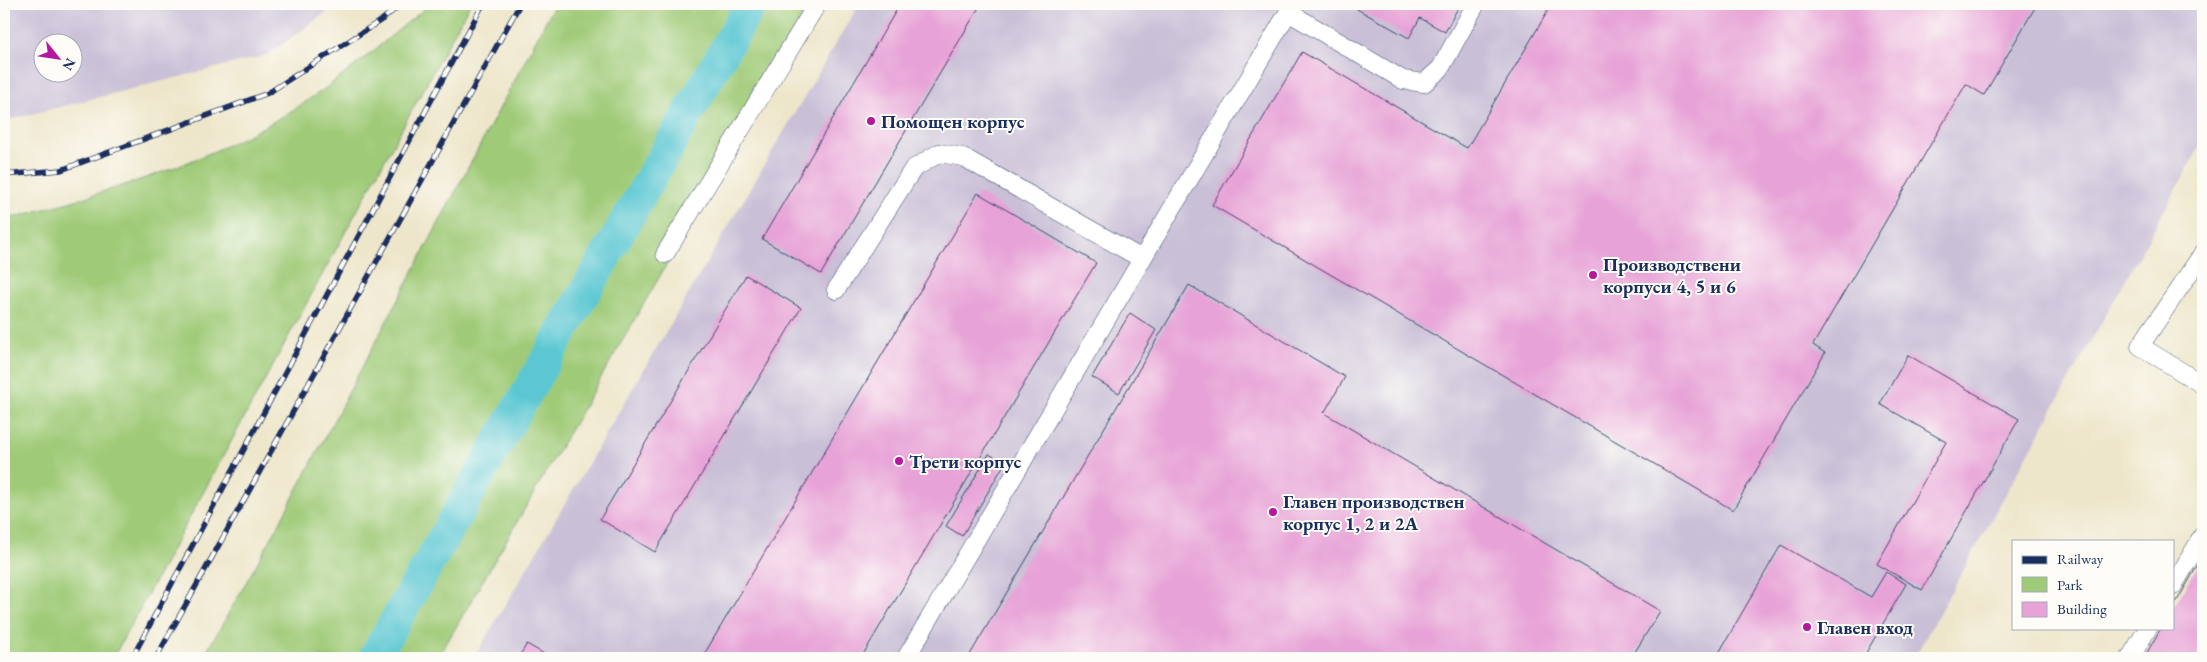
<svg xmlns="http://www.w3.org/2000/svg" width="2207" height="662" font-family="'EB Garamond',serif">
	<rect width="100%" height="100%" fill="#fdfcf7"/>
	<filter id="ink" filterUnits="userSpaceOnUse"><feTurbulence type="fractalNoise" baseFrequency=".02" numOctaves="2"/><feDisplacementMap in="SourceGraphic" scale="10" xChannelSelector="R" yChannelSelector="G"/><feConvolveMatrix kernelMatrix="1 2 1 2 8 2 1 2 1" color-interpolation-filters="sRGB"/></filter>
	<filter id="wash" filterUnits="userSpaceOnUse"><feTurbulence type="fractalNoise" baseFrequency=".0096" numOctaves="4" result="noise"/><feDisplacementMap in="SourceGraphic" scale="20" xChannelSelector="R" yChannelSelector="G"/><feGaussianBlur stdDeviation="1.12" result="paint"/><feColorMatrix in="noise" values="0 0 0 0 0 0 0 0 0 0 0 0 0 0 0 0 0 1.4 0 .05"/><feComposite in="paint" operator="in"/></filter>
	<g filter="url(#wash)">
		<rect width="100%" height="100%" fill="#eee6ca"/>
		<g fill="#c9bfd7" fill-rule="evenodd">
			<path d="M4 4H338L267 55 4 121ZM42 42H72V72H42Z"/>
			<polygon points="859,4 2203,4 2203,141 1914,658 474,658"/>
		</g>
		<g fill="#9fca77" stroke="#5d7c6a">
			<path d="M430 4H470L113 658H4V220C100 194 197 167 283 116 336 85 382 43 430 4Z"/>
			<polygon points="555,4 818,4 438,658 203,658 272,537"/>
		</g>
		<g fill="none" stroke-linecap="round" stroke-linejoin="round">
			<polyline stroke="#5bc7d3" stroke-width="32" points="374,658 751,4"/>
		</g>
		<g id="blocks">
			<g fill="#e7a3d7">
				<polygon points="900,4 981,4 821,274 762,239"/>
				<polygon points="1360,4 1460,4 1445,32 1420,18 1409,38 1357,9"/>
				<polygon points="1552,4 2037,4 1984,95 1966,84 1813,345 1825,353 1733,510 1212,205 1302,52 1467,148"/>
				<polygon points="978,193 1096,263 861,658 702,658"/>
				<polygon points="746,275 801,308 655,552 600,519"/>
				<polygon points="1189,285 1345,377 1324,413 1660,611 1635,652 1651,658 968,658"/>
				<polygon points="1130,313 1156,330 1119,393 1092,377"/>
				<polygon points="1908,355 2019,419 1922,590 1877,564 1946,442 1880,404"/>
				<polygon points="989,454 1005,463 962,536 946,526"/>
				<polygon points="1781,545 1871,597 1886,572 1906,584 1863,658 1716,658"/>
				<polygon points="2203,556 2203,658 2144,658 2161,628 2173,628 2173,608"/>
				<polygon points="527,644 551,658 518,658"/>
			</g>
		</g>
	</g>
	<g filter="url(#ink)">
		<use href="#blocks" fill-opacity="0" stroke="#3b4a6e" stroke-width="1"/>
		<g fill="none" stroke-linecap="round" stroke-linejoin="round">
			<defs>
				<g id="service">
					<polyline points="1288,12 1403,80 1424,83 1440,69 1476,4"/>
					<polyline points="2203,253 2140,346 2203,385"/>
					<polyline points="665,254 817,4"/>
					<polyline points="836,290 913,169 939,153 963,157 1142,259"/>
					<polyline points="2173,586 2203,535"/>
					<polyline points="906,658 1293,4"/>
					<polyline points="2130,658 2148,628"/>
				</g>
			</defs>
			<use href="#service" stroke="#3b4a6e" stroke-width="19"/>
			<use href="#service" stroke="#fff" stroke-width="18"/>
			<defs>
				<g id="rail">
					<polyline points="4,175 61,170 268,93 383,19 401,4"/>
					<polyline points="132,658 483,4"/>
					<polyline points="156,658 520,4"/>
				</g>
			</defs>
			<use href="#rail" stroke="#1b2f5e" stroke-width="5.5"/>
			<use href="#rail" stroke="#fdfcf7" stroke-width="4" stroke-dasharray="11" stroke-linecap="butt"/>
		</g>
	</g>
	<g fill="#b5179e" stroke="#fdfcf7" stroke-width="2">
		<circle cx="871" cy="121" r="5"/>
		<circle cx="1593" cy="275" r="5"/>
		<circle cx="899" cy="461" r="5"/>
		<circle cx="1273" cy="512" r="5"/>
		<circle cx="1807" cy="627" r="5"/>
	</g>
	<g text-anchor="middle" dominant-baseline="central" stroke-width="4" stroke-linejoin="round" paint-order="stroke">
		<g font-size="19" font-weight="bold" fill="#1b2f5e" stroke="#fdfcf7" text-anchor="start">
			<text x="881" y="121">Помощен корпус</text>
			<text x="1603" y="264">Производствени<tspan x="1603" dy="22">корпуси 4, 5 и 6</tspan></text>
			<text x="909" y="461">Трети корпус</text>
			<text x="1283" y="501">Главен производствен<tspan x="1283" dy="22">корпус 1, 2 и 2А</tspan></text>
			<text x="1817" y="627">Главен вход</text>
		</g>
	</g>
	<rect width="2207" height="662" fill="none" stroke="#fdfcf7" stroke-width="20"/>
	<rect x="2012" y="540" width="162" height="90" fill="#fdfcf7" stroke="#a3aaba"/>
	<rect x="2022" y="556" width="25" height="8" fill="#1b2f5e" stroke="#a3aaba"/>
	<text x="2057" y="564" font-size="15" fill="#1b2f5e">Railway</text>
	<rect x="2022" y="577" width="25" height="15" fill="#9fca77" stroke="#a3aaba"/>
	<text x="2057" y="590" font-size="15" fill="#1b2f5e">Park</text>
	<rect x="2022" y="602" width="25" height="15" fill="#e7a3d7" stroke="#a3aaba"/>
	<text x="2057" y="614" font-size="15" fill="#1b2f5e">Building</text>
	<g transform="translate(58 58) rotate(120)"><circle r="24" fill="#fdfcf7" stroke="#a3aaba"/>
	<path d="M0-4L9 19L0 12L-9 19Z" fill="#b5179e"/>
	<text y="-8" font-size="14" font-weight="bold" text-anchor="middle" fill="#1b2f5e">N</text>
	</g>
</svg>
